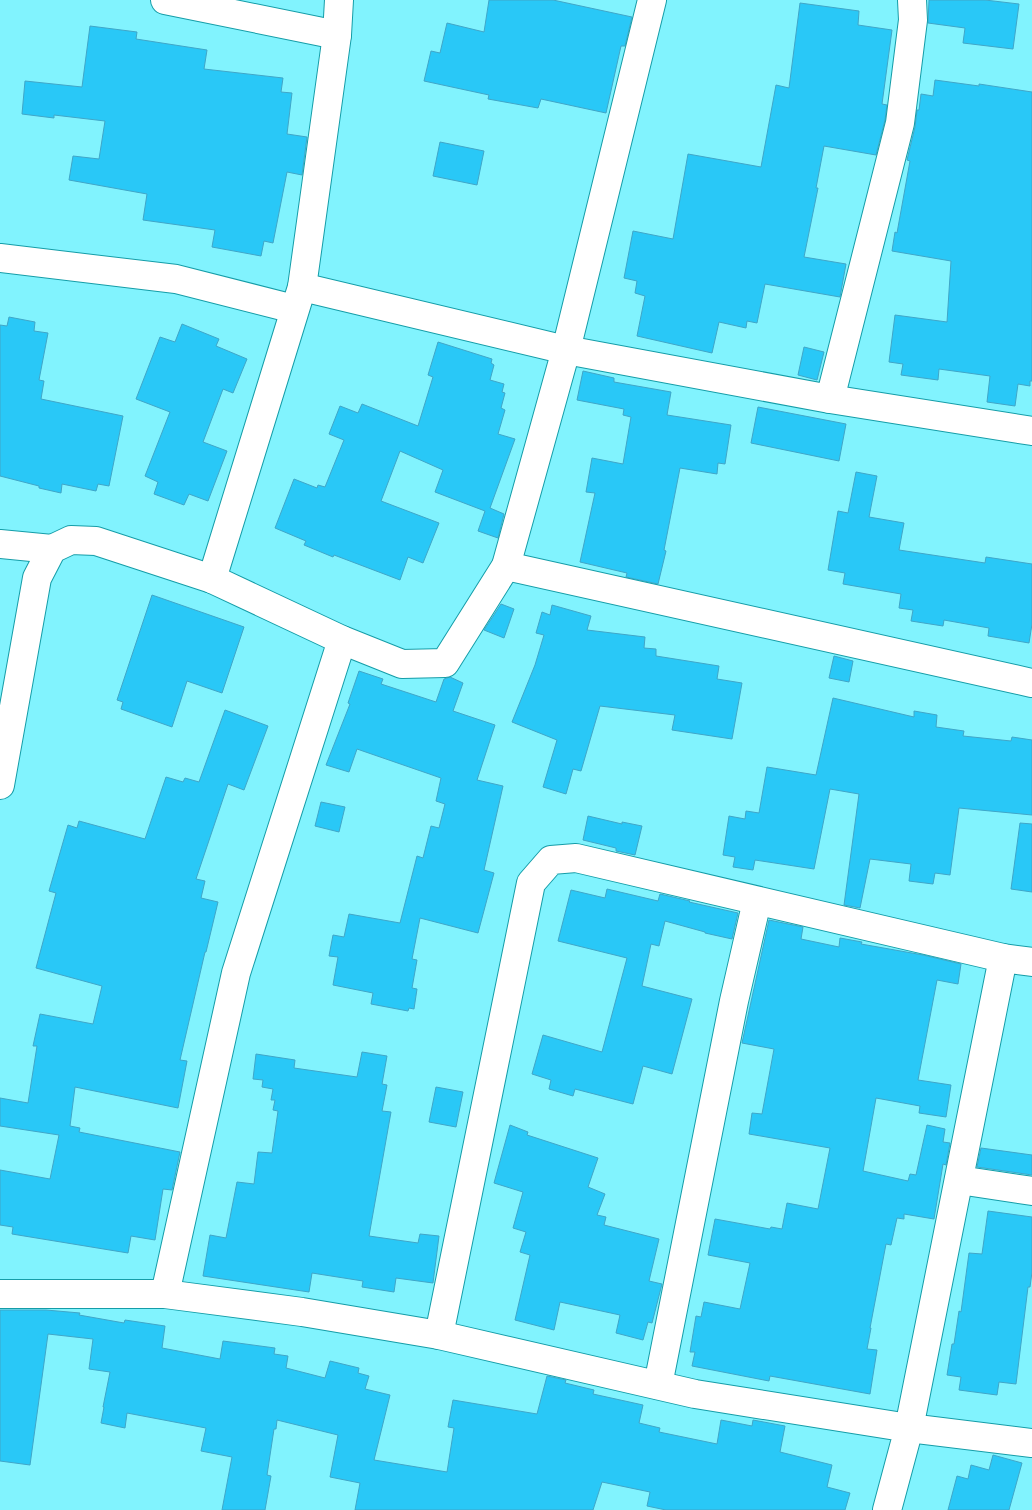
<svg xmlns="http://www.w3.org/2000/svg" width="1032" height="1510" font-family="Jost,sans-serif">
	<rect width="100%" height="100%" fill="#81f3fe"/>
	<g fill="#29c8f7" stroke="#40a6c8">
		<polygon points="489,0 553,0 632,17 625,46 621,46 606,113 541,99 538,108 488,99 489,95 424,81 431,51 440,53 447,23 484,32"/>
		<polygon points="929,0 985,0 1019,4 1013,49 963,43 965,28 928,23"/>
		<polygon points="800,3 859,11 858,25 892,30 882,104 887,105 885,120 876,155 824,146 816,188 818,188 804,257 846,264 840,297 765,284 757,323 747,321 746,328 719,322 712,353 637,336 645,296 635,293 637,281 624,278 633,231 673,239 688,154 761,167 776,85 789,88"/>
		<polygon points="90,26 137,32 136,39 207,50 204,69 283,78 281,92 292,93 287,134 307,137 302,175 287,172 273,243 264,241 261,256 212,247 215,230 143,220 147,194 69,180 73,156 99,159 105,121 54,115 54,118 22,114 25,81 82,87"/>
		<polygon points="935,80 979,86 979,84 1032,92 1032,381 1030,381 1030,386 1018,384 1015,406 987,402 990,376 939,369 938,380 901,375 903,364 889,362 895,315 947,322 951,261 892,251 895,232 897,233 910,161 907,160 915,127 917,110 919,110 921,94 933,96"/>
		<polygon points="440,142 484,151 477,185 433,176"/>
		<polygon points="9,317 35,322 34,331 48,333 39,380 44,381 41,399 123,416 109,486 98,484 96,491 62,484 61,493 39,488 39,486 0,476 0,325 7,326"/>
		<polygon points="182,324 219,339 216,346 247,359 233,393 223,389 203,442 227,451 208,501 189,494 184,505 154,494 158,482 145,476 170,412 136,399 160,337 175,342"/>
		<polygon points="438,342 492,359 491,363 494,365 490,380 504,384 502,392 505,393 501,408 505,410 498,434 515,439 490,508 504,514 498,538 478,531 485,511 435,492 443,470 400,451 381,501 439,523 423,563 408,557 400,580 334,555 333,557 304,545 306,541 275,528 294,479 317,488 318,485 325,487 344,440 329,434 340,406 358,413 362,404 418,426 433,377 428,375"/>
		<polygon points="804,347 824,352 817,380 798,375"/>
		<polygon points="583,371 614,378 614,382 671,392 667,415 731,425 725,464 718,463 717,474 680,468 664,550 666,551 658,584 626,577 627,573 580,562 595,493 586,492 592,458 623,464 631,417 623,415 624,409 577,400"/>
		<polygon points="758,407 846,424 839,461 751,443"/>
		<polygon points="856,472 877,476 869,517 904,523 899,550 985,563 986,557 1032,564 1032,624 1029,643 988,636 989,628 944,620 943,626 911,621 913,610 899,608 901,594 843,584 845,573 828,570 838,511 848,513"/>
		<polygon points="152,595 244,627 222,693 187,681 172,727 121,709 123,702 117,700"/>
		<polygon points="501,604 514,609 504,638 484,630"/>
		<polygon points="552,605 591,616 587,630 645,637 644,648 656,649 656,656 719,666 717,679 742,683 732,739 672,730 675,715 600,706 581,771 573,769 566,794 543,787 557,740 512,722 535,665 544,635 536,633 542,612 550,615"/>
		<polygon points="834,656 853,661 849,682 829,678"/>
		<polygon points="359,671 383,679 381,684 436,702 444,679 450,677 463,683 453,711 495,725 477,780 503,786 484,870 494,873 478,933 420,918 412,959 417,960 412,988 417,989 414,1009 409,1008 408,1011 371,1004 373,993 333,985 338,957 329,956 333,935 344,937 349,914 400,923 417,856 423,858 431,826 439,828 445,804 436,801 441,778 357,749 349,772 326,765 350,704 348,703"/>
		<polygon points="833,698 914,717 914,711 937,715 936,727 964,731 963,736 1011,741 1012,737 1032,740 1032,815 959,808 950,875 935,873 933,884 909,881 911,864 870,859 860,908 844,905 859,794 830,789 814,869 755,860 753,870 733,867 735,857 723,855 729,816 745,819 746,811 759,813 767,767 816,775"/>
		<polygon points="225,710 268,726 244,790 228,784 196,879 205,881 201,898 218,902 206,952 205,952 180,1060 187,1061 178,1108 75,1087 70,1126 80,1128 79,1132 180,1152 172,1190 163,1189 155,1240 131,1236 128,1253 12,1234 13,1227 0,1225 0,1170 50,1179 59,1135 0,1126 0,1098 28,1103 37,1046 33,1046 40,1014 93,1024 102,986 36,968 56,893 49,891 68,825 77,828 79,821 145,839 166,777 183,782 185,778 199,782"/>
		<polygon points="321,802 345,807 339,832 315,826"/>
		<polygon points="588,816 622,824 622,822 642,826 635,855 616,851 616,848 583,840"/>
		<polygon points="1020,823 1032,824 1032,892 1011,889"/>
		<polygon points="607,889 658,901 660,894 690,901 689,902 738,913 732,939 705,933 705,932 665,921 659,946 651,944 642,986 692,999 672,1074 643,1066 633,1104 575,1089 573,1096 549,1089 551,1080 532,1074 543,1035 602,1052 627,958 558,941 571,890 605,898"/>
		<polygon points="769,920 803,927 801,939 839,947 840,938 862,942 861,944 923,955 961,964 958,984 937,980 918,1080 951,1085 946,1117 919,1113 920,1106 876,1098 863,1171 908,1181 910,1174 916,1175 927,1125 945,1129 943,1142 950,1143 946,1165 943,1164 934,1219 904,1214 904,1219 897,1218 891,1245 886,1244 870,1328 871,1328 867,1349 877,1350 870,1394 770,1376 769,1381 692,1366 695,1352 690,1352 696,1316 701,1317 704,1302 740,1309 750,1263 708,1255 715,1219 770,1229 771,1227 782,1229 787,1203 818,1209 830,1148 749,1134 752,1113 762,1114 774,1049 742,1043"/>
		<polygon points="362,1052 387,1056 382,1084 387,1085 382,1111 391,1112 369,1236 418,1243 420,1234 439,1236 433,1283 396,1278 394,1292 362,1287 363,1281 312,1273 309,1292 203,1276 210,1235 226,1238 237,1182 254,1184 258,1152 272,1153 278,1111 273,1110 275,1100 271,1100 273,1089 262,1087 263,1080 253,1079 256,1054 295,1060 294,1068 357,1077"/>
		<polygon points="436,1087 463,1092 456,1127 429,1122"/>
		<polygon points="510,1125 528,1132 527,1135 598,1158 588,1187 605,1194 597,1215 606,1217 604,1225 659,1239 649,1281 662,1284 652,1323 648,1322 643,1340 616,1333 620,1315 560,1302 554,1330 515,1320 530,1255 520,1252 526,1232 513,1228 523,1192 494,1183"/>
		<polygon points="981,1148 1032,1155 1032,1175 977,1167"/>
		<polygon points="988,1211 1032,1217 1032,1272 1030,1287 1028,1287 1016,1384 999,1382 997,1395 959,1390 961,1377 947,1375 952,1344 954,1344 959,1311 961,1312 969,1253 982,1254"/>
		<polygon points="0,1310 46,1310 80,1313 79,1315 124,1323 125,1320 165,1326 162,1348 220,1359 223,1341 275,1348 274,1354 288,1356 286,1368 325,1378 330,1361 359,1368 358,1373 369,1376 365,1389 390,1395 374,1460 447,1472 454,1428 448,1427 453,1400 537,1414 547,1376 566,1380 565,1383 594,1390 593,1394 643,1405 639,1423 660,1428 659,1432 717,1444 721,1420 752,1426 753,1420 785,1426 780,1452 832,1465 827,1487 850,1493 845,1510 666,1510 647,1506 650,1492 602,1482 593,1510 355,1510 360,1483 330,1477 338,1435 277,1420 276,1429 274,1429 267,1475 271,1476 265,1510 222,1510 232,1457 201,1451 206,1428 127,1413 125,1428 101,1423 104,1407 103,1407 110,1372 89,1369 93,1339 48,1334 30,1465 0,1461"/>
		<polygon points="993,1455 1022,1463 1009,1510 948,1510 957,1476 968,1479 971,1465 989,1470"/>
	</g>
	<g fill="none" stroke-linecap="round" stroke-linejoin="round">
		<defs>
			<g id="street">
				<polyline points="165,0 337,35"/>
				<polyline points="0,258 176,279 294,309"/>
				<polyline points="302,287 566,350 830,399 1032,431"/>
				<polyline points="830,399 900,123 913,20 912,0"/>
				<polyline points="0,544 52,549"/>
				<polyline points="506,566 1032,683"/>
				<polyline points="212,579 302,287 337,35 339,0"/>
				<polyline points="0,785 37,578 52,549 71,540 96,541 212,579 342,640 402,664 445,663 506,566 566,350 652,0"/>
				<polyline points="1032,962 1003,958 909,1428 1032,1443"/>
				<polyline points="959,1180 1032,1191"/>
				<polyline points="0,1294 165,1294 302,1312 439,1335 695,1394 909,1428 887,1510"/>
				<polyline points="165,1294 236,973 342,640"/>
				<polyline points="439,1335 531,883 551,860 576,858 1003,958"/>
				<polyline points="658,1385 734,1001 757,901"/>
			</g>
		</defs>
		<use href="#street" stroke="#159da8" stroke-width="30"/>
		<use href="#street" stroke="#fff" stroke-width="28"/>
	</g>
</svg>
